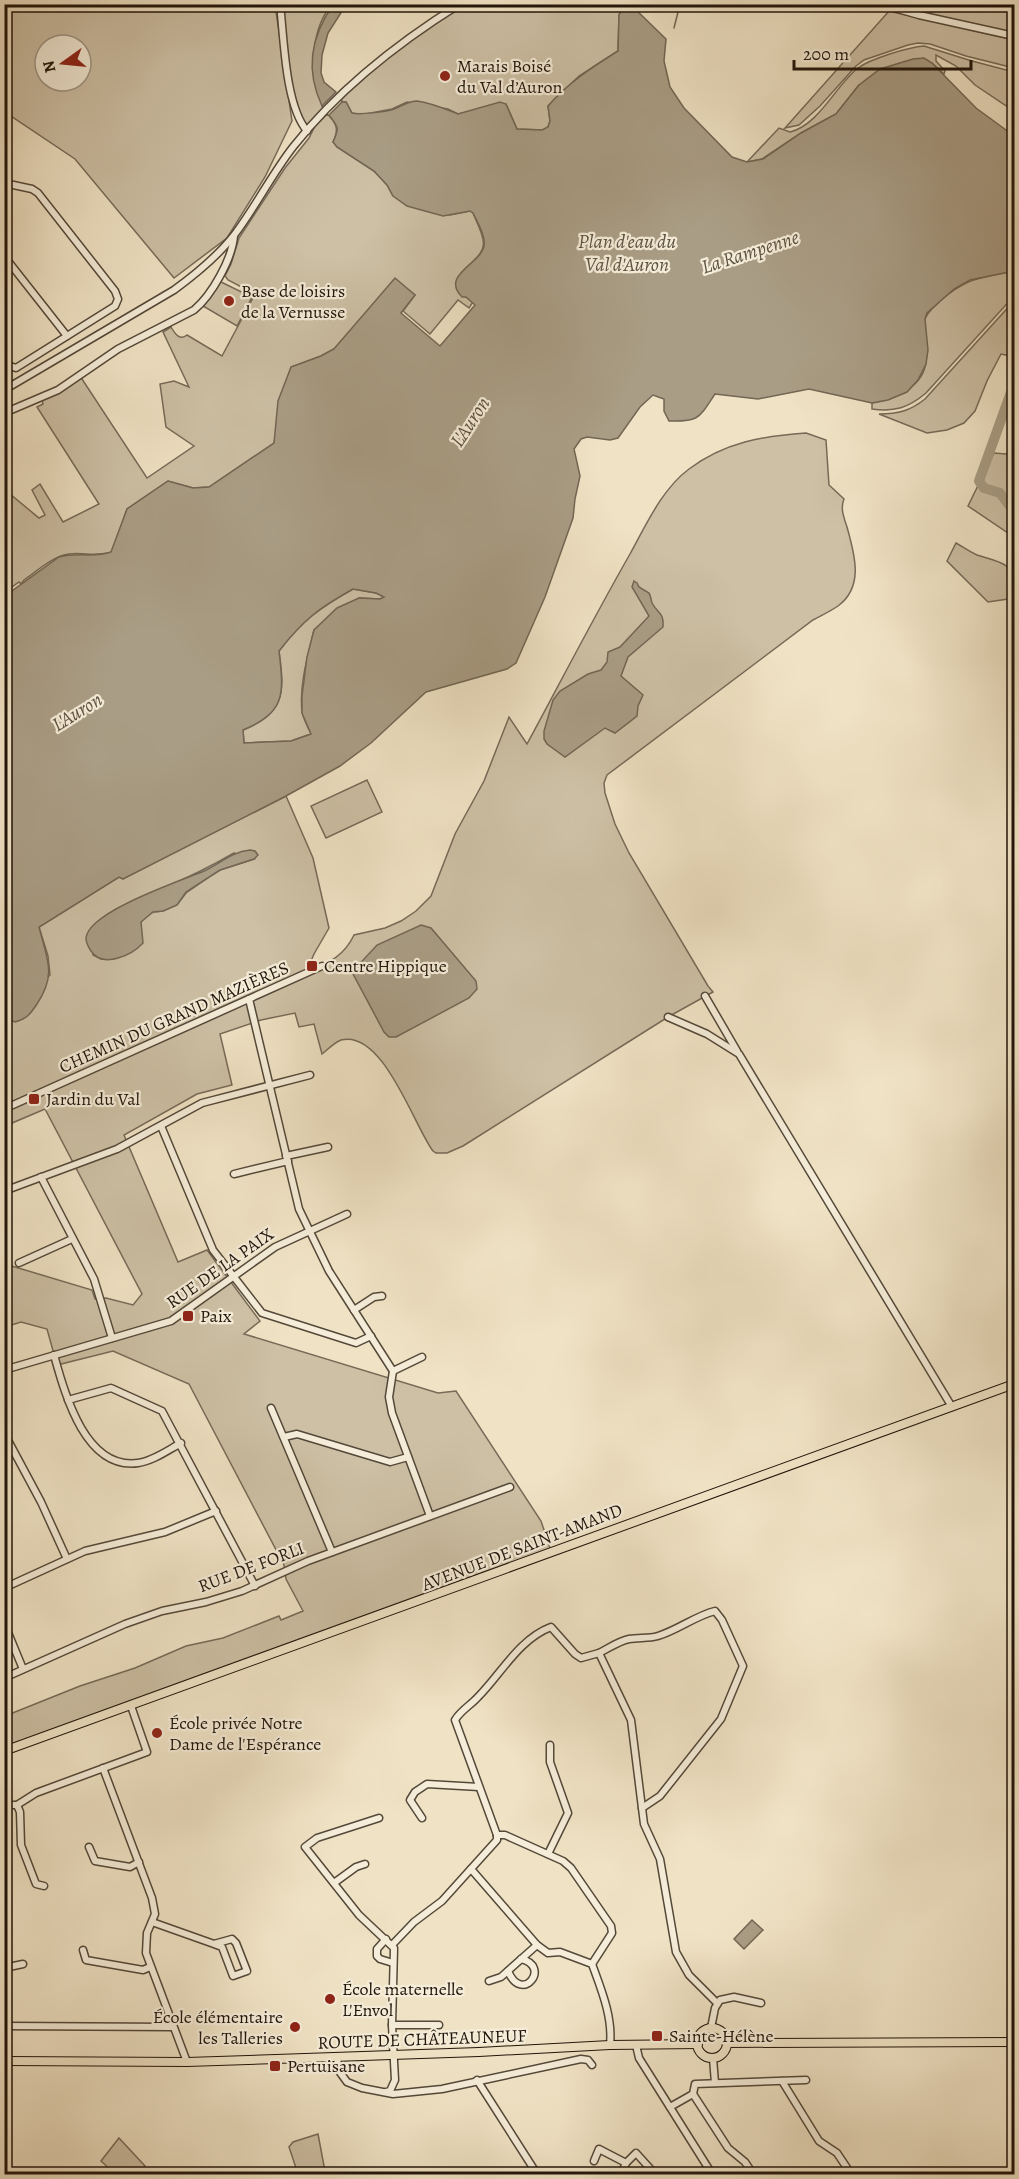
<svg xmlns="http://www.w3.org/2000/svg" width="1019" height="2179" font-family="Alegreya,serif">
	<rect width="100%" height="100%" fill="#f0e3c5"/>
	<filter id="stains"><feTurbulence type="fractalNoise" baseFrequency=".00333" numOctaves="4"/><feColorMatrix values="0 0 0 0 .2 0 0 0 0 .09 0 0 0 0 .02 0 0 0 .5 -.17"/></filter>
	<radialGradient id="worn" r=".72"><stop offset=".6" stop-color="#630" stop-opacity="0"/><stop offset="1" stop-color="#630" stop-opacity=".3"/></radialGradient>
	<g fill="#cdc0a5" stroke="#766a58" stroke-width="1.5" fill-rule="evenodd">
		<path d="M4 5H275L292 121 265 177 227 238 174 278 75 159 5 112ZM45 45H81V81H45Z"/>
		<path d="M280 5H331C306 38 314 75 324 112L307 131 296 112Z"/>
		<polygon points="443,5 624,5 619,15 618,51 579,76 548,106 550,121 548,127 543,130 517,129 506,104 458,114 448,109 407,102 392,109 360,115 352,113 346,102 342,102 341,95 397,48 447,12"/>
		<polygon points="933,5 1014,5 1014,17 1011,32 930,15"/>
		<polygon points="889,11 1014,40 1014,68 966,56 930,44 918,43 908,45 864,60 856,66 820,106 799,125 785,128"/>
		<path d="M924 46 972 61 1014 72V111L975 85 956 66 936 55V61L945 71 944 74 932 63 859 85 836 114 801 133 762 159 747 162 779 128 790 132C819 125 836 85 858 68 870 59 909 47 924 46Z"/>
		<path d="M327 114C337 123 339 130 333 142L337 147 374 171 387 185 393 196 450 215 470 211 473 213C490 252 487 246 459 276L466 297 473 302 469 308 458 300 430 334 403 311 415 295 395 279 334 349 321 356 291 367 274 443 209 487 193 488 168 481 127 509 112 552C97 557 83 552 69 554 53 556 37 571 24 580L21 584 19 582 5 592 4 489 39 518 45 515 32 490 40 484 63 522 99 504 37 407 43 404 41 397 80 376 147 478 194 446 166 427 160 384 174 381 189 387 163 332 171 327C175 334 180 341 187 335L222 356 255 294 228 280 225 276 231 264 239 238 285 168 309 138 315 126Z"/>
		<path d="M1014 271V296L926 393C908 408 895 412 872 409V403C894 399 923 388 926 362 928 349 925 333 925 319 928 311 934 307 940 301 968 277 980 278 1014 271Z"/>
		<polygon points="219,281 252,297 237,326 203,306"/>
		<path d="M1014 301V342L1011 356 1001 354 987 381 975 411 964 423 947 430 927 433 879 414C898 414 910 411 925 399Z"/>
		<path d="M806 433 826 440 829 485 844 499C840 508 844 518 847 527 854 553 865 586 838 606 831 611 822 615 813 620L607 775 604 783 605 793 615 824 629 853 708 986 713 992 668 1017 463 1146 447 1153H436L433 1151C414 1126 383 1029 341 1040 335 1042 327 1050 322 1054L314 1024 299 1027 295 1013 261 1020 220 1034 232 1085 197 1094 124 1135 178 1262 207 1250 260 1321 244 1334 438 1393 456 1391 541 1521 551 1551 5 1747V1716L80 1686 135 1668 186 1646 223 1638 279 1616 281 1620 303 1611 286 1579 284 1565 189 1384 113 1351 57 1365 47 1329 21 1322 5 1327V1264L92 1290 95 1299 106 1298 133 1305 142 1294 45 1109 5 1126 4 1015 8 1019 50 975 48 956 39 927 119 877 123 879 286 796 313 858 329 928 314 954 308 968C329 965 345 954 354 935L385 928 401 921 416 911 431 896 455 834 484 781 509 717 527 744C561 681 594 617 630 554 646 525 662 489 689 469 725 442 763 436 806 433ZM234 853 254 859 220 870 212 875 186 893 177 905 163 911 153 912 146 916 141 922V928L114 959H101L93 955 91 928C110 908 134 901 159 890 185 879 210 867 234 853Z"/>
		<polygon points="1014,451 1014,537 968,506 994,453 1006,454"/>
		<path d="M956 543C963 547 970 552 977 555 986 558 997 560 1005 565 1016 574 1016 589 1008 599L988 602 947 561Z"/>
		<path d="M353 589 376 593 385 597 380 599 359 598 314 630C308 655 299 685 302 711 303 719 308 727 311 734L291 741 244 743 243 730C285 713 285 693 279 651 303 620 319 608 353 589Z"/>
		<polygon points="367,780 382,812 326,838 311,806"/>
		<polygon points="318,2134 325,2171 317,2174 298,2174 289,2147 293,2142"/>
		<polygon points="119,2138 145,2166 136,2174 115,2174 101,2161"/>
	</g>
	<g fill="#a99d85" stroke="#726654" stroke-width="1.5" fill-rule="evenodd">
		<path d="M333 5H346L328 33 322 55 321 73 324 82 336 92 322 106C305 70 311 36 333 5Z"/>
		<path d="M624 5H631L666 39 664 61 670 87 684 108 732 157 747 162 763 159 801 133 836 114 859 85 880 69 913 59 924 58 932 63 976 108 1006 130 1014 138V271L970 280 954 289 927 313 925 319 928 350 926 364 918 380 907 392 888 400 872 403 809 389 758 399 715 394C699 418 699 422 669 421L664 411V399L653 395 640 407 618 438 610 440 587 437 581 439 574 449 580 476 575 499 573 518 545 597 516 663 507 669 426 692 371 743 340 766 286 796 123 879 119 877 39 927C47 959 57 974 37 1004 31 1013 27 1019 15 1022L8 1019 4 1015 5 596 59 557C76 552 95 558 111 552L127 509 168 481 193 488 209 487 274 443 278 401 291 367 321 356 334 349 395 278 415 295 401 313 440 346 475 305 466 297H462C440 275 481 264 484 246 486 236 477 222 473 213L470 211 443 216 407 206 393 196 387 185 374 171 337 147 333 142C340 127 338 127 329 115L342 102H346L352 113C360 115 385 112 394 109 402 106 408 101 417 101 432 103 445 109 458 114L500 102 506 104 517 129 542 130 548 127 550 121 548 106C569 82 591 68 618 51L619 15ZM353 589 376 593 384 597 380 599 359 598 337 608 314 630 307 657 302 696V713L311 734 291 741 244 743 243 730C286 712 284 694 279 651 303 620 319 608 353 589Z"/>
		<path d="M634 581 637 583 639 587 649 593C651 596 651 600 652 603 658 614 664 612 663 627L628 657 621 676 643 695 638 706 637 716 615 733 605 728 565 757 547 744 544 739V731L553 700 560 691 588 674 601 670 607 662 608 652 620 647 649 616 632 587Z"/>
		<path d="M250 850 255 851 258 855 254 859 220 870 186 892 177 905 163 911 153 912 141 922 143 943C132 955 103 969 91 951 89 948 86 942 86 938 88 912 180 881 204 871 220 864 231 852 250 850Z"/>
		<polygon points="421,925 431,928 476,981 477,989 469,998 396,1037 389,1037 384,1032 352,972 377,945"/>
		<polygon points="752,1920 763,1930 744,1949 734,1939"/>
	</g>
	<g fill="none" stroke-linecap="round" stroke-linejoin="round">
		<polyline stroke="#726654" stroke-width="1.5" points="674,28 680,4"/>
		<polyline stroke="#a99d85" stroke-width="10" points="1014,384 979,481 984,488 1000,493 1009,505 1014,507"/>
		<defs>
			<g id="minor">
				<path d="M280 4C284 38 285 105 307 131"/>
				<polyline points="880,4 919,15 1014,36"/>
				<polyline points="4,183 32,189 38,193 115,291 118,299 115,306 16,368 10,366 4,360"/>
				<polyline points="4,256 67,336"/>
				<path d="M4 390 174 290C196 274 218 256 235 234 256 206 272 174 293 147 338 90 399 42 460 4"/>
				<path d="M4 413 58 390 118 349 194 310C212 295 232 259 234 236"/>
				<polyline points="705,996 737,1051"/>
				<polyline points="249,999 299,1209 329,1271 393,1371 389,1397 392,1413 430,1516"/>
				<polyline points="668,1017 707,1034 739,1054 952,1407"/>
				<polyline points="4,1109 322,966"/>
				<polyline points="161,1126 213,1250 262,1313 356,1343 371,1336"/>
				<polyline points="286,1156 328,1147"/>
				<polyline points="234,1174 288,1161"/>
				<polyline points="41,1177 94,1279 112,1338"/>
				<polyline points="4,1191 117,1149 202,1103 310,1075"/>
				<polyline points="19,1263 72,1239"/>
				<polyline points="354,1310 374,1297 382,1296"/>
				<path d="M54 1355C65 1394 85 1470 138 1463 153 1461 168 1450 181 1443"/>
				<polyline points="4,1370 171,1321 275,1247 347,1214"/>
				<polyline points="393,1371 422,1357"/>
				<polyline points="68,1400 111,1388 162,1411 255,1586"/>
				<polyline points="271,1408 332,1552"/>
				<polyline points="4,1433 41,1502 67,1559"/>
				<polyline points="284,1437 297,1434 390,1462 408,1457"/>
				<polyline points="4,1588 85,1551 165,1532 216,1511"/>
				<polyline points="4,1623 23,1669"/>
				<path d="M599 1653C609 1648 619 1641 629 1639 639 1637 648 1639 658 1636 678 1630 695 1616 715 1611L722 1620 743 1666 721 1719 660 1796 642 1808"/>
				<polyline points="4,1678 125,1624 162,1611 206,1602 242,1591 308,1561 510,1487"/>
				<polyline points="103,1768 152,1898 155,1914 147,1933 146,1953 187,2062"/>
				<polyline points="4,1805 17,1805 36,1793 147,1752 131,1706"/>
				<polyline points="17,1805 20,1812 21,1845 36,1884 44,1886"/>
				<polyline points="379,1818 317,1838 305,1847 359,1915 394,1948 392,2025 395,2080 390,2091 386,2092"/>
				<polyline points="422,1818 410,1800 415,1792 427,1784 479,1787"/>
				<path d="M497 1835 455 1720C461 1710 471 1705 478 1697 501 1674 519 1639 551 1627L575 1654 581 1658 599 1653 631 1720 644 1824 660 1859 676 1952 689 1975 717 2003"/>
				<polyline points="497,1835 505,1835 563,1861 571,1868 611,1926 612,1933 592,1964"/>
				<polyline points="89,1847 95,1861 130,1867 139,1862"/>
				<polyline points="548,1854 568,1813 550,1762 550,1745"/>
				<path d="M471 1869 537 1945 548 1953 560 1952 592 1964C601 1989 613 2017 610 2045"/>
				<polyline points="334,1883 356,1867 365,1864"/>
				<polyline points="152,1922 214,1944 232,1939 236,1943 247,1971 233,1976 222,1947 214,1944"/>
				<polyline points="386,1939 377,1949 377,1956 380,1959 393,1963"/>
				<polyline points="392,1945 414,1922 442,1901 497,1840 497,1835"/>
				<polyline points="83,1950 86,1960 143,1970 150,1967"/>
				<polyline points="4,1968 23,1964"/>
				<path d="M508 1971C522 2005 552 1966 521 1959"/>
				<polyline points="489,1981 501,1977 537,1945"/>
				<polyline points="392,2025 439,2025"/>
				<polyline points="4,2026 173,2027"/>
				<polyline points="711,2028 715,2008 720,2000 734,1997 761,2003"/>
				<polyline points="636,2045 639,2058 712,2174"/>
				<polyline points="337,2058 339,2071 347,2082 362,2088 393,2094 442,2089 581,2059 588,2060 592,2065"/>
				<polyline points="713,2058 715,2083"/>
				<polyline points="477,2080 537,2174"/>
				<polyline points="782,2081 819,2141 837,2153 851,2174"/>
				<polyline points="693,2094 728,2148 745,2162 753,2174"/>
				<polyline points="670,2107 693,2094 695,2084 806,2080"/>
				<polyline points="594,2161 599,2149 626,2163"/>
				<polyline points="621,2174 626,2163 636,2153 655,2174"/>
			</g>
			<g id="major">
				<polyline points="4,1751 1014,1384"/>
				<circle cx="712" cy="2043" r="15"/>
				<polyline points="727,2043 1014,2042"/>
				<polyline points="4,2061 187,2062 479,2052 610,2045 698,2044"/>
			</g>
		</defs>
		<use href="#minor" stroke="#544839" stroke-width="9"/>
		<use href="#major" stroke="#20140a" stroke-width="10"/>
		<use href="#minor" stroke="#f5edd9" stroke-width="6"/>
		<use href="#major" stroke="#f0e3c5" stroke-width="8"/>
	</g>
	<g fill="#8f2418" stroke="#f5edd9" stroke-width="2">
		<circle cx="445" cy="76" r="6"/>
		<circle cx="229" cy="301" r="6"/>
		<rect x="306" y="960" width="12" height="12" rx="3"/>
		<rect x="28" y="1093" width="12" height="12" rx="3"/>
		<rect x="182" y="1310" width="12" height="12" rx="3"/>
		<circle cx="157" cy="1733" r="6"/>
		<circle cx="330" cy="1999" r="6"/>
		<circle cx="295" cy="2027" r="6"/>
		<rect x="651" y="2030" width="12" height="12" rx="3"/>
		<rect x="269" y="2060" width="12" height="12" rx="3"/>
	</g>
	<g text-anchor="middle" dominant-baseline="central" stroke-width="4.5" stroke-linejoin="round" paint-order="stroke">
		<g font-size="18" fill="#20140a" stroke="#f5edd9" text-anchor="start">
			<text x="457" y="66">Marais Boisé<tspan x="457" dy="21">du Val d’Auron</tspan></text>
			<text x="241" y="291">Base de loisirs<tspan x="241" dy="21">de la Vernusse</tspan></text>
			<text x="324" y="966">Centre Hippique</text>
			<text x="46" y="1099">Jardin du Val</text>
			<text x="200" y="1316">Paix</text>
			<text x="169" y="1723">École privée Notre<tspan x="169" dy="21">Dame de l'Espérance</tspan></text>
			<text x="342" y="1989">École maternelle<tspan x="342" dy="21">L'Envol</tspan></text>
			<text x="283" y="2017" text-anchor="end">École élémentaire<tspan x="283" dy="21">les Talleries</tspan></text>
			<text x="669" y="2036">Sainte-Hélène</text>
			<text x="287" y="2066">Pertuisane</text>
		</g>
		<g font-size="18" fill="#20140a" stroke="#f5edd9">
			<text transform="translate(174 1017) rotate(-24)">CHEMIN DU GRAND MAZIÈRES</text>
			<text transform="translate(220 1268) rotate(-35)">RUE DE LA PAIX</text>
			<text transform="translate(522 1547) rotate(-21)">AVENUE DE SAINT-AMAND</text>
			<text transform="translate(251 1567) rotate(-21)">RUE DE FORLI</text>
			<text transform="translate(422 2039) rotate(-2)">ROUTE DE CHÂTEAUNEUF</text>
		</g>
		<g font-size="20" font-style="italic" fill="#5e5241" stroke="#f5edd9">
			<text x="627" y="241">Plan d'eau du<tspan x="627" dy="23">Val d'Auron</tspan></text>
			<text transform="translate(750 252) rotate(-18)">La Rampenne</text>
			<text transform="translate(470 422) rotate(-57)">L'Auron</text>
			<text transform="translate(77 712) rotate(-32)">L'Auron</text>
		</g>
	</g>
	<rect width="1019" height="2179" fill="none" stroke="#f0e3c5" stroke-width="24"/>
	<rect x="6" y="6" width="1007" height="2167" fill="none" stroke="#20140a" stroke-width="3"/>
	<rect x="12" y="12" width="995" height="2155" fill="none" stroke="#20140a" stroke-width="1.5"/>
	<g transform="translate(63 63) rotate(255)"><circle r="28" fill="#f5edd9" stroke="#a09686" stroke-width="1.5"/>
	<path d="M0-4.5L10 22L0 15L-10 22Z" fill="#8f2418"/>
	<text y="-9" font-size="16" font-weight="bold" text-anchor="middle" fill="#20140a">N</text>
	</g>
	<path d="M794 60v9h177v-9" fill="none" stroke="#20140a" stroke-width="3"/>
	<text x="803" y="60" font-size="18" fill="#20140a" stroke="#f5edd9" stroke-width="4.5" paint-order="stroke">200 m</text>
	<rect width="100%" height="100%" filter="url(#stains)"/>
	<rect width="100%" height="100%" fill="url(#worn)"/>
</svg>
